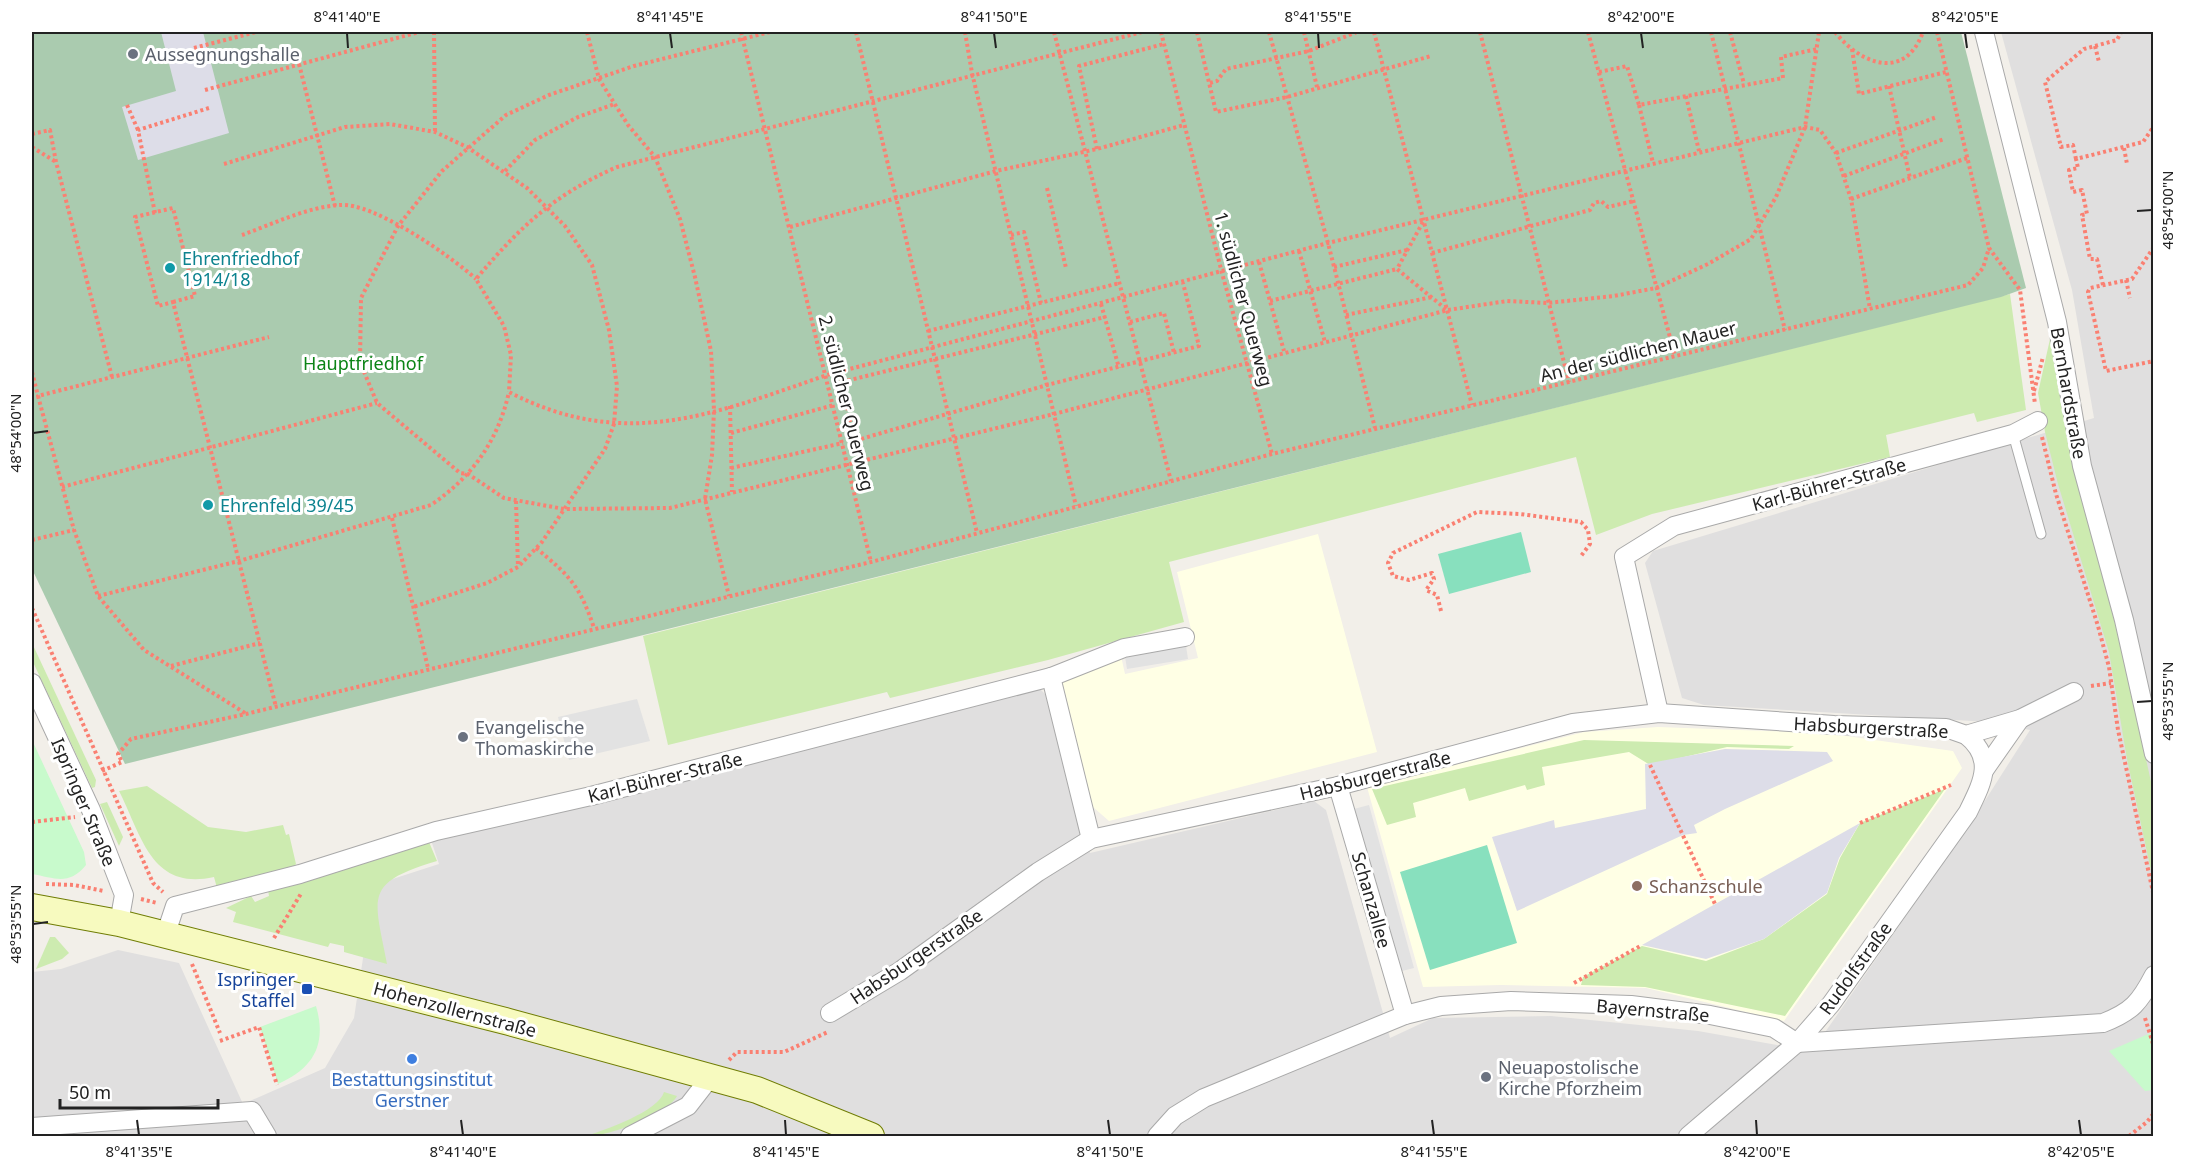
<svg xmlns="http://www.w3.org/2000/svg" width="2185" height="1168" font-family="'Noto Sans',sans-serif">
	<rect width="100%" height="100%" fill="#f2efe9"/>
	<polygon fill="#e0dfdf" points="2001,32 2153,32 2153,1136 32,1136 32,972 61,969 118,950 179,963 243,1104 325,1068 354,1018 374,885 439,864 431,840 1038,687 1049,698 1090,853 1314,801 1326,810 1390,1038 1433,1018 1551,1016 1698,1031 1812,1051 1972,821 2030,730 1989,722 1704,705 1682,698 1645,563 1653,551 2094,418 2072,290"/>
	<g fill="#ffffe5">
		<polygon points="1318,534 1377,752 1109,821 1093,807 1062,681 1121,656 1125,674 1198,658 1177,572"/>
		<polygon points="1658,727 1825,733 1953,751 1962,768 1784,1021 1646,988 1501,985 1423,987 1367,787 1584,732"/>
	</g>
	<g fill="#cdebb0">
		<polygon points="2010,294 2026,410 1977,422 1974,413 1886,435 1890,457 1652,514 1596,535 1576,457 1169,562 1184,622 1048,660 890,698 887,692 668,745 643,636"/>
		<polygon points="2052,330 2153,791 2153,880 2127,759 2109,652 2058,484 2045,432 2038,393"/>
		<polygon points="32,643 96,780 95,787 92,788 32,660"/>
		<polygon points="1584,740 1794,746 1789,749 1727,747 1650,765 1629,752 1542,767 1545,785 1527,790 1525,785 1469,801 1465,788 1413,803 1416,817 1387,825 1372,789"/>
		<path d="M147 786 208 827 246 832 283 825 286 835 289 834 296 864 291 869 217 888 214 877C151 891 142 836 119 791Z"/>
		<polygon points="1945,789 1785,1016 1645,987 1581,985 1583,977 1642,946 1706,961 1764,939 1827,894 1840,858 1860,823"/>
		<polygon points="107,802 123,837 119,846 100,804"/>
		<path d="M429 842 437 861C363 883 374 896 387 964L344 952V946L330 943 328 947 233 922 236 912 226 908 251 896 255 902 269 896 268 890Z"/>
		<polygon points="50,937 55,937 69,953 62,959 36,969"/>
		<path d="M664 1092 677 1096C667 1115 607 1137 586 1136 605 1130 659 1111 664 1092Z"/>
	</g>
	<polygon fill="#aacbaf" points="32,32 1961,32 2026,288 2001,297 125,764 32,569"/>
	<g fill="#c8facc">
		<path d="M32 740 84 852 86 865C69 886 55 878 32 874Z"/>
		<path d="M316 1006C327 1044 314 1068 278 1084L260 1027Z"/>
		<polygon points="2153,1032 2153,1090 2145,1091 2109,1051"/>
	</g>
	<g fill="#88e0be">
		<polygon points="1521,532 1531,572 1449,594 1438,554"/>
		<polygon points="1487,845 1517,943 1430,970 1400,872"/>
	</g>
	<g fill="#e2e2e2">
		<polygon points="1185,639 1188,659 1127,669 1124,650"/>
		<polygon points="637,699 650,741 569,760 558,717"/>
		<polygon points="1369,805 1414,968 1398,972 1354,809"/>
	</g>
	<g fill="#dddde8">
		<polygon points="161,32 203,32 229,133 138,160 122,107 176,91"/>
		<polygon points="1725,749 1827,752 1833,761 1725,809 1694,825 1697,833 1683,835 1517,911 1492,837 1554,820 1555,828 1646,809 1645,764"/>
		<polygon points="1860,823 1839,858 1827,893 1764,939 1706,959 1642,945"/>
	</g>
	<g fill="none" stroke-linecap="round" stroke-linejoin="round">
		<defs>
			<polyline id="lane" points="2013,434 2041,534"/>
			<g id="street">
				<polyline points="1984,32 2057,322 2082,466 2124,620 2154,754"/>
				<polyline points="1051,677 1091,839"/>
				<polyline points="32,683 91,810 124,895 119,923"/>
				<polyline points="1659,713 1624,557 1674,526 2013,434 2038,421"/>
				<polyline points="1985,769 2020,719"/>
				<polyline points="1338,786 1405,1015"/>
				<polyline points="165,936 175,906 300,874 436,831 591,796 1051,677 1124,648 1185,637"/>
				<polyline points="830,1013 900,971 1038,872 1091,839 1338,786 1573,723 1659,713 1834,725 1946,728 1966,735 2020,719 2074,692"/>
				<polyline points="32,1127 252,1111 267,1136"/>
				<polyline points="630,1136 688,1106 709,1079"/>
				<path d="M1157 1136 1175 1116 1204 1098 1405 1015 1441 1006 1511 1001 1631 1005 1710 1015 1774 1028 1797 1043 2103 1023C2132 1012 2140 1002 2154 975"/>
				<path d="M1688 1136 1797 1043 1831 1004 1968 812C1982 783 1996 759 1966 735"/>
			</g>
			<polyline id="secondary" points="32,907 119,923 509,1022 757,1090 871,1136"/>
		</defs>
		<use href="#lane" stroke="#a9a9a9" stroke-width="11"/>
		<use href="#street" stroke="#a9a9a9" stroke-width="20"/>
		<use href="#secondary" stroke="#707d05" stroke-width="28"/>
		<g stroke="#fa8072" stroke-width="4" stroke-dasharray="3 3" stroke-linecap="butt">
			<polyline points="434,32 435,132"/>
			<polyline points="587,32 599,79 628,125 655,157 680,219 695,277 711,351 714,410 712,455 705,499 729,596"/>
			<polyline points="741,32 871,562"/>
			<polyline points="770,32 634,66 549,95 506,115 442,171 398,226 361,298 360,362 377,403 460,473 468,474 504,498 564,509 670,508 1054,414 1448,310 1507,301 1547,303 1614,296 1656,288 1708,264 1751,239 1776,197 1805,127 1819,32"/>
			<polyline points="856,32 977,533"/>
			<polyline points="965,32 972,73 1076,506"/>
			<polyline points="1054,32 1171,481"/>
			<path d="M1142 32 617 167C553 195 520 227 476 279L504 326 511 355 509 392C624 452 714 414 827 375L1328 243 1805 127 1820 130 1836 153 1851 199 1870 309"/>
			<polyline points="1161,32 1222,273 1272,454"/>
			<polyline points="1197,32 1216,112 1287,97 1431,56"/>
			<polyline points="1269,32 1328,243 1375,428"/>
			<polyline points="1304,32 1317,87"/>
			<polyline points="1374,32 1472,405"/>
			<polyline points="1480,32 1569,382"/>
			<polyline points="1588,32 1675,356"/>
			<polyline points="1711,32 1785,330"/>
			<polyline points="1730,32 1744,84"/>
			<path d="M1835 32C1861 65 1905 81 1923 32"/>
			<polyline points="1937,32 1989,248 2020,290 2035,404"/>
			<polyline points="2095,46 2099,62"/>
			<polyline points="194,48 256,32"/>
			<polyline points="1852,49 1859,94 1946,72"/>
			<polyline points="299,64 335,206"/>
			<polyline points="1599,72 1627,66 1639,105 1783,78 1781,57 1817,49"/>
			<polyline points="1210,83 1217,81 1226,69 1309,51 1357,32"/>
			<polyline points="1889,86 1910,178"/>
			<polyline points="205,90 419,32"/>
			<polyline points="1686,96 1699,151"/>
			<polyline points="127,105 138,130"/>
			<polyline points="1639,105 1653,163"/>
			<polyline points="32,134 50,130 56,162 112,377"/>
			<polyline points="32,147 56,162"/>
			<polyline points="2124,148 2127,164"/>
			<polyline points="1097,149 1079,66 1164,44"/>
			<polyline points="1836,153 1937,117"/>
			<polyline points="2076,159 2073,145 2061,147 2045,82 2084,49 2117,40 2121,32"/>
			<polyline points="224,164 345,127 390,124 435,132 467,147 527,188 565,226 592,265 609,330 617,386 614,424 605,449 542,542 518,567 487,583 413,607"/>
			<polyline points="505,171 535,140 578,117 615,104"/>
			<polyline points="1844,176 1944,139"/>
			<polyline points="1047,188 1066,268"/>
			<polyline points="1851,199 1967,158"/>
			<polyline points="155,213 138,130 209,108"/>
			<polyline points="1423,222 1397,269 1447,310"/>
			<polyline points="790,227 996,171 1097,149 1184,125"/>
			<path d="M242 235C273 224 307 207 340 205 373 202 451 256 476 279"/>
			<polyline points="1011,235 1024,232 1041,303"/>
			<polyline points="2154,247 2132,279 2090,288 2088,292 2106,371 2154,361"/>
			<polyline points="1299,251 1325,342"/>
			<polyline points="1432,253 1590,210 1594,203 1601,201 1608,207 1634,201"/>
			<polyline points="1259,262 1284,351"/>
			<polyline points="1334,267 1407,250"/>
			<polyline points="2126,280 2130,298"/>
			<polyline points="2103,285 2097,259 2090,259 2082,215 2087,214 2082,190 2073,192 2069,170 2078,168 2076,159 2143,142 2154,126"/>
			<polyline points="1270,301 1397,269"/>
			<polyline points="173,302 195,296 173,208 135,217 158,306 173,302 276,707"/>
			<polyline points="1101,304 1119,368"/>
			<polyline points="1346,315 1432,297"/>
			<polyline points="1130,322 1164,313 1174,353"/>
			<polyline points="928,331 1120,283"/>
			<polyline points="32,372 38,396"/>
			<polyline points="840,372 854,441 1047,385 1199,346 1183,283"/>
			<polyline points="842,382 1105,317"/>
			<polyline points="2034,391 2043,357"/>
			<polyline points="730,406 732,492"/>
			<polyline points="731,433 834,405"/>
			<polyline points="2042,437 2056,494 2098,626 2109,667 2118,730 2154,897"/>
			<polyline points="731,468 843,443"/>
			<polyline points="62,487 377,403"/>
			<polyline points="516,501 518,567"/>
			<polyline points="392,518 428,668"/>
			<polyline points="32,540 74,530"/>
			<path d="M536 548C570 576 580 586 594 628"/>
			<path d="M98 596 239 561 431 505C472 477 498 441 509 392"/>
			<polyline points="32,608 153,883 163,892"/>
			<polyline points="1441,611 1437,595 1426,590 1434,579 1432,573 1409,580 1393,576 1388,563 1393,553 1477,512 1520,514 1581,522 1588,530 1590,544 1581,556"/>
			<polyline points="171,666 260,643"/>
			<polyline points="2091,686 2111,683"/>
			<polyline points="245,713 144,650 98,596 74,530 38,396 269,337"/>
			<polyline points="1650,765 1715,904"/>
			<polyline points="102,771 122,762 118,754 131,739 246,714 871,562 1272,454 1968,285 1983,268 1989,248"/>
			<polyline points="32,822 75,817"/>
			<polyline points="1860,823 1951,785"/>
			<polyline points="46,884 74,885 104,891"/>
			<polyline points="141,899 157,903"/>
			<polyline points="274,938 302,892"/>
			<polyline points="192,964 220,1033"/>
			<polyline points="1574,983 1642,945"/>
			<polyline points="2145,1018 2154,1047"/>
			<polyline points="220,1041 259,1027 277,1085"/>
			<polyline points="729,1060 737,1052 784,1052 828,1032"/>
			<polyline points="2129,1136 2147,1122 2154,1113"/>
		</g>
		<use href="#lane" stroke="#fff" stroke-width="9"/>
		<use href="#street" stroke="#fff" stroke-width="18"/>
		<use href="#secondary" stroke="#f7fabf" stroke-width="26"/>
	</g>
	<path fill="none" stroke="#222" stroke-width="2" d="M347 33 348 48M670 33 672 48M994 33 996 48M1318 33 1319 48M1641 33 1643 48M1965 33 1967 48M2137 211 2152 210M33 433 48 431M2137 702 2152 701M33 924 48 922M137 1120 139 1135M461 1120 463 1135M785 1120 786 1135M1108 1120 1110 1135M1432 1120 1434 1135M1756 1120 1757 1135M2079 1120 2081 1135"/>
	<g fill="#6b7280" stroke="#fff" stroke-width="2">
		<circle cx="133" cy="54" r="6"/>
		<circle cx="463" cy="737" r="6"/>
		<circle cx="1486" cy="1077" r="6"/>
	</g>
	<g fill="#0f9aa8" stroke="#fff" stroke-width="2">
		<circle cx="170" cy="268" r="6"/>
		<circle cx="208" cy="505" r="6"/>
	</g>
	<circle fill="#8d6e63" stroke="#fff" stroke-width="2" cx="1637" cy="886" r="6"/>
	<rect fill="#1a4fb4" stroke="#fff" stroke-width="2" x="301" y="983" width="12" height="12" rx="3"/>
	<circle fill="#3f7fe0" stroke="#fff" stroke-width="2" cx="412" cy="1059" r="6"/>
	<g text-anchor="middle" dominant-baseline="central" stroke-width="6" stroke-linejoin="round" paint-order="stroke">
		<g font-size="18" fill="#5b616d" stroke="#fff" text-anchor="start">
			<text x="145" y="54">Aussegnungshalle</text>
			<text x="475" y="727">Evangelische<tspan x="475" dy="21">Thomaskirche</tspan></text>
			<text x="1498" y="1067">Neuapostolische<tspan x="1498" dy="21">Kirche Pforzheim</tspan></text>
		</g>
		<g font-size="18" fill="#0d838f" stroke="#fff" text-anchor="start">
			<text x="182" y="258">Ehrenfriedhof<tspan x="182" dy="21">1914/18</tspan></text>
			<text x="220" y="505">Ehrenfeld 39/45</text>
		</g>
		<g font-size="18" fill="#222" stroke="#fff">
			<text transform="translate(1244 299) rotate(75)">1. südlicher Querweg</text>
			<text transform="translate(1638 351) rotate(-14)">An der südlichen Mauer</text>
			<text transform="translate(2069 393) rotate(80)">Bernhardstraße</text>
			<text transform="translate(847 403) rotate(76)">2. südlicher Querweg</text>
			<text transform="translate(1829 484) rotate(-15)">Karl-Bührer-Straße</text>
			<text transform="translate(1871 727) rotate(3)">Habsburgerstraße</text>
			<text transform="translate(1375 775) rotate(-14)">Habsburgerstraße</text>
			<text transform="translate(665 777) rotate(-14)">Karl-Bührer-Straße</text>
			<text transform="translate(84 802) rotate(67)">Ispringer Straße</text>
			<text transform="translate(1372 900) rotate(74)">Schanzallee</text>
			<text transform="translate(916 956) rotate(-34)">Habsburgerstraße</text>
			<text transform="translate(1855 968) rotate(-54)">Rudolfstraße</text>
			<text transform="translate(455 1009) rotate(15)">Hohenzollernstraße</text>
			<text transform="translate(1653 1010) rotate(5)">Bayernstraße</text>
		</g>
		<g font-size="18" fill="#0c8416" stroke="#fff">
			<text x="363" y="363">Hauptfriedhof</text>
		</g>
		<g font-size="18" fill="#785e54" stroke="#fff" text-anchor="start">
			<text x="1649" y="886">Schanzschule</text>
		</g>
		<g font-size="18" fill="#164399" stroke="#fff" text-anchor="end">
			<text x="295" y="979">Ispringer<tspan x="295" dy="21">Staffel</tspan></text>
		</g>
		<g font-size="18" fill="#366cbe" stroke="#fff">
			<text x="412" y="1079">Bestattungsinstitut<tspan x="412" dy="21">Gerstner</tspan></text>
		</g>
	</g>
	<rect width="2185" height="1168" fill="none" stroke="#ffffff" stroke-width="66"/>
	<path d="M60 1099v9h158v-9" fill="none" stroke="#222222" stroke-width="3"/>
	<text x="69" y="1099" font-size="18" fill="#222222" stroke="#ffffff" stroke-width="4.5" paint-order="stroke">50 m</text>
	<rect x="33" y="33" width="2119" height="1102" fill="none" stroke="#222" stroke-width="2"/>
	<g font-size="15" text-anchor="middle" fill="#222">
		<text x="347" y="22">8°41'40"E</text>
		<text x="670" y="22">8°41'45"E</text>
		<text x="994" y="22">8°41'50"E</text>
		<text x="1318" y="22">8°41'55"E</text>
		<text x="1641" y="22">8°42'00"E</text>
		<text x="1965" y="22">8°42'05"E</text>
		<text transform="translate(2168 210) rotate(-90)" y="5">48°54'00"N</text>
		<text transform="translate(16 433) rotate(-90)" y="5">48°54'00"N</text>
		<text transform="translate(2168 701) rotate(-90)" y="5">48°53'55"N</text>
		<text transform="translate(16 924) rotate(-90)" y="5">48°53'55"N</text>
		<text x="139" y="1157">8°41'35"E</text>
		<text x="463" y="1157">8°41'40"E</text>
		<text x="786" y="1157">8°41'45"E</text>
		<text x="1110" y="1157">8°41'50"E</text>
		<text x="1434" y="1157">8°41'55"E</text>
		<text x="1757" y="1157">8°42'00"E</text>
		<text x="2081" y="1157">8°42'05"E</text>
	</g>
</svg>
